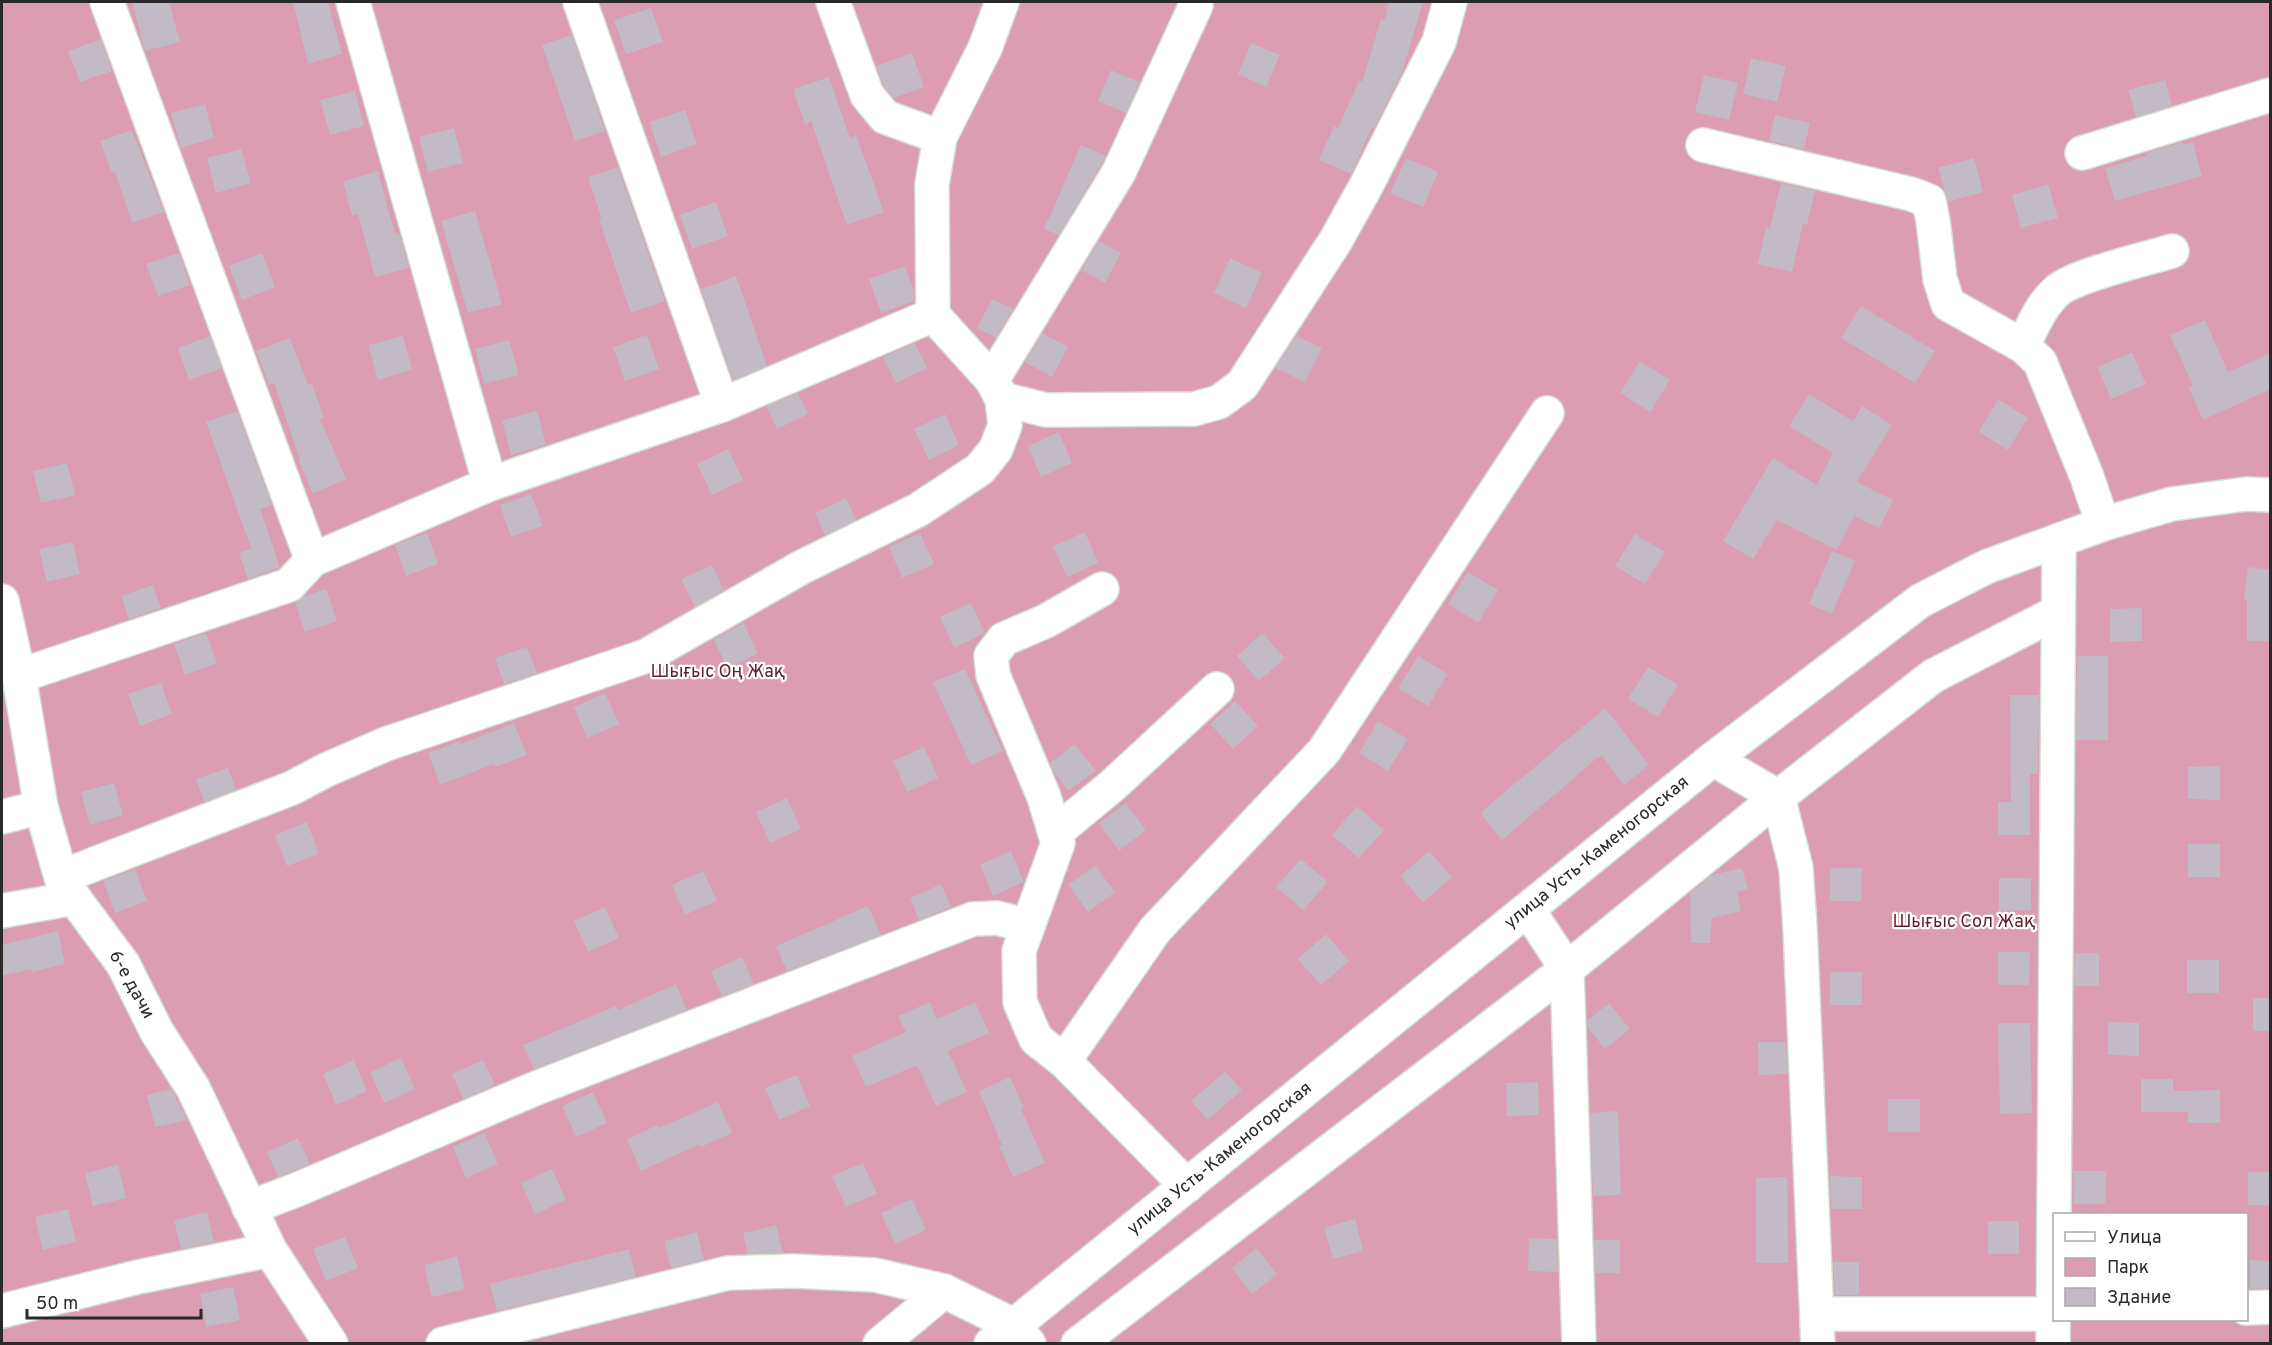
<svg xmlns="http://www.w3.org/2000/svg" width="2272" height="1345" font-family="Overpass,sans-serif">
	<rect width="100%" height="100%" fill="#e4dcea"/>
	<path fill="#dc9cb1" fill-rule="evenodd" d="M2 2H2270V1343L2 1344ZM2054 1214H2246V1320H2054Z"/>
	<g fill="#c2bac5">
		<polygon points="132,2 169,2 180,42 145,51"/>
		<polygon points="293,2 328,2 342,54 308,64"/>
		<polygon points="1388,2 1423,2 1403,70 1374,128 1372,127 1351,174 1319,160 1334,126 1338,128 1359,81 1362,82 1381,19 1385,20"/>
		<polygon points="651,8 663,42 626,54 614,20"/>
		<polygon points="572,35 605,131 575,141 542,45"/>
		<polygon points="101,39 112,71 80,82 68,51"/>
		<polygon points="1251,43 1280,55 1266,87 1238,74"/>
		<polygon points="912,53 924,87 894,98 884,86 876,66"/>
		<polygon points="1751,58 1786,66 1777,102 1743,94"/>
		<polygon points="1111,70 1140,82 1126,113 1098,101"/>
		<polygon points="1704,75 1738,83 1729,120 1695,112"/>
		<polygon points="829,77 850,138 856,135 884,212 847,225 811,121 805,124 793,89"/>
		<polygon points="2165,80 2172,106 2136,117 2128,90"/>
		<polygon points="355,91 364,126 330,135 320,100"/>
		<polygon points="205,104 214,138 181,148 171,113"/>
		<polygon points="685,110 697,144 661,157 649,122"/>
		<polygon points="1775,115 1810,123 1804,149 1769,141"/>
		<polygon points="454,128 463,163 428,172 419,137"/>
		<polygon points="132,130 164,212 132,223 115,172 112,173 100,141"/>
		<polygon points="2182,142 2183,145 2193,142 2202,176 2115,201 2105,168 2147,156 2146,153"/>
		<polygon points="1081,145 1106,156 1059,235 1044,229"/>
		<polygon points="241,149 251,183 216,193 207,158"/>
		<polygon points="1406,158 1438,172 1423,207 1390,193"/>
		<polygon points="1974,158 1983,192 1948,202 1938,168"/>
		<polygon points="618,167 665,301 631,313 599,219 602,219 588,177"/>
		<polygon points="378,171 395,234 399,233 409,268 375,277 358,214 352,216 343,181"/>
		<polygon points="1781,183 1815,191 1807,225 1803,224 1792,272 1758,264 1766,227 1770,228"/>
		<polygon points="2048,184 2058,218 2021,228 2012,195"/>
		<polygon points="716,202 728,236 692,249 680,215"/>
		<polygon points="475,211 502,304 468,313 441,221"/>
		<polygon points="1099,241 1121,253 1105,283 1081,270"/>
		<polygon points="179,253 190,285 158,296 146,264"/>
		<polygon points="262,253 275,287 242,300 229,266"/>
		<polygon points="1230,258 1262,273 1246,308 1214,293"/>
		<polygon points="905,266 914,291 914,301 881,313 869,279"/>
		<polygon points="736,276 767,366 733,380 701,289"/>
		<polygon points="992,299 1013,309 996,338 977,328"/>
		<polygon points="1861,306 1935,351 1915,383 1841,338"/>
		<polygon points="2205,320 2228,372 2271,353 2271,389 2203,420 2189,388 2193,386 2170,335"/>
		<polygon points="1042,333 1068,347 1052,377 1025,362"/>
		<polygon points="647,335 659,369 625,381 613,347"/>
		<polygon points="210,336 222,368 189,380 178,348"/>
		<polygon points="403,336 412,370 378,380 368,345"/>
		<polygon points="1296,336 1322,348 1305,382 1275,368"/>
		<polygon points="290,338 308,385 312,384 324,418 320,419 346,479 313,494 299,461 300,460 274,383 269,385 256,351"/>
		<polygon points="509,340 519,375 484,384 475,349"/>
		<polygon points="915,343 927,368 896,383 883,357"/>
		<polygon points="2132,352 2146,384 2111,399 2097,367"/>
		<polygon points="1640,361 1670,380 1650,412 1620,393"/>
		<polygon points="798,393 808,414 777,429 766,406"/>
		<polygon points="1809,394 1853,421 1862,406 1892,425 1857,482 1893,500 1879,528 1854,516 1837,550 1777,520 1753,559 1723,541 1773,458 1817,485 1833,453 1789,426"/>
		<polygon points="1998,399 2028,418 2008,450 1979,432"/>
		<polygon points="237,411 272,505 260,509 280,567 248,579 239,553 251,548 206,422"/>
		<polygon points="537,411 546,445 511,455 502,420"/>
		<polygon points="945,414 959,445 929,460 914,429"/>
		<polygon points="1059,432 1072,463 1041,477 1028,446"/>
		<polygon points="728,449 743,480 712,495 697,464"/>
		<polygon points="67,463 75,495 41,503 33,471"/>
		<polygon points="531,494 543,526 511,537 500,505"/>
		<polygon points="846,498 856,520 825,535 815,513"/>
		<polygon points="1085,532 1098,563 1067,577 1053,546"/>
		<polygon points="427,533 438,564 406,576 395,545"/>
		<polygon points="920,533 934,564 902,578 889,547"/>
		<polygon points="1635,534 1665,552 1645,584 1615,566"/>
		<polygon points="73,542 80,574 47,582 39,549"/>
		<polygon points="1832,551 1855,561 1832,614 1809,604"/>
		<polygon points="712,565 724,590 695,607 681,579"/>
		<polygon points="2248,567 2271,570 2271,641 2247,641 2247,600 2244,600"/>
		<polygon points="1468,572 1498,590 1478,623 1448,604"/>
		<polygon points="153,585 161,608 129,619 121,596"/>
		<polygon points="326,589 337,621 305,632 295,603 304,596"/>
		<polygon points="971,603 985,633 954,648 940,617"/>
		<polygon points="2142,608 2142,641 2110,642 2110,609"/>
		<polygon points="744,623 758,654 727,668 714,639"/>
		<polygon points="206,633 217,663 185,675 174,644"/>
		<polygon points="1262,633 1285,658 1259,681 1237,656"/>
		<polygon points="527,647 537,673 504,684 495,658"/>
		<polygon points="1418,656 1448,674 1428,706 1398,688"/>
		<polygon points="2077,656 2108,656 2108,740 2076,740"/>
		<polygon points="1648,667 1678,685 1658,717 1628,699"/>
		<polygon points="965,669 1003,751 971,765 933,682"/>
		<polygon points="161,683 172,714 140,726 128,694"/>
		<polygon points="605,693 619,724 587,738 574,707"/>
		<polygon points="2010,695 2039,695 2038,774 2030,774 2030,835 1998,835 1998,802 2011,802"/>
		<polygon points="1235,701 1258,726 1233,749 1210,724"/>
		<polygon points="1605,708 1649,765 1624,785 1602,756 1597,758 1502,840 1480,813"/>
		<polygon points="1378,721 1408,739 1388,771 1359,753"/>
		<polygon points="514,723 527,755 495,767 494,764 440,785 428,753 460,741 461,744"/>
		<polygon points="1075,744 1096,771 1068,791 1054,772 1050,763"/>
		<polygon points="924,747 938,778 907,792 893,761"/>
		<polygon points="2220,766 2220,800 2188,799 2188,767"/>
		<polygon points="228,768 236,790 204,802 196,779"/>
		<polygon points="114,783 123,815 90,825 81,792"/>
		<polygon points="787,798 801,829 770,843 756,812"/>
		<polygon points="1126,803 1146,830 1119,851 1099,823"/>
		<polygon points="1357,806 1384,830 1359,858 1332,835"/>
		<polygon points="307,822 319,854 287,866 275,835"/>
		<rect x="2188" y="844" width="32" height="33"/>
		<polygon points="1011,851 1024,882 993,896 980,865"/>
		<polygon points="1429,851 1452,877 1423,902 1400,876"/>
		<polygon points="1301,859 1328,882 1303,910 1276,887"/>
		<polygon points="1095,865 1115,892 1088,912 1068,885"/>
		<polygon points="1742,868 1748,889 1737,892 1741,911 1712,918 1710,943 1691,943 1690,893 1712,875"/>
		<polygon points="1830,868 1862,868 1861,901 1830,901"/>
		<polygon points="135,869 147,901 115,913 103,881"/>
		<polygon points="703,871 717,901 685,915 672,885"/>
		<polygon points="1999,878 2031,878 2031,910 1999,911"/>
		<polygon points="941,884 951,907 919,920 910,898"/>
		<polygon points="868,906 881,935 787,971 776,946"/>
		<polygon points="605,907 619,938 588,952 574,921"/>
		<polygon points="58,931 65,964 32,972 31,969 2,976 2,945"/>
		<polygon points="1326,934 1349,961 1321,985 1298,959"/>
		<polygon points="1998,952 2030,952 2029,985 1998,985"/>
		<polygon points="2075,953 2099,953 2099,986 2074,986"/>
		<polygon points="742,957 754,984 722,996 711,971"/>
		<rect x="2187" y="960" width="32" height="33"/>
		<rect x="1830" y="972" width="32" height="33"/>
		<polygon points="676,984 687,1010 534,1069 523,1045 616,1006 618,1010"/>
		<rect x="2253" y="998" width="18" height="33"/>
		<polygon points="930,1002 937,1019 975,1002 989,1033 948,1051 967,1092 936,1106 917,1065 866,1087 852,1056 906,1032 898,1016"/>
		<polygon points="1609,1003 1630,1029 1605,1049 1588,1028 1587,1021"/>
		<polygon points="2108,1022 2139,1023 2139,1056 2108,1055"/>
		<polygon points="1998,1023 2030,1023 2032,1113 2000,1114"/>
		<polygon points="1758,1042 1786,1042 1788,1074 1759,1075"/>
		<polygon points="401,1058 415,1089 384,1103 370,1072"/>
		<polygon points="354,1060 367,1091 336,1105 323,1074"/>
		<polygon points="483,1060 495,1085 463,1099 452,1074"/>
		<polygon points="1225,1071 1242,1090 1208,1120 1191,1101"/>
		<polygon points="797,1075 810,1106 779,1120 765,1088"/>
		<polygon points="1010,1077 1024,1108 1021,1109 1045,1163 1013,1177 999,1146 1002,1145 979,1091"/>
		<polygon points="2141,1079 2173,1079 2173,1091 2220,1090 2220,1123 2188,1123 2188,1112 2141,1112"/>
		<polygon points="1538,1082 1539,1115 1507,1116 1506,1083"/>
		<polygon points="171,1089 187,1120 155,1127 147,1095"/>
		<polygon points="593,1092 607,1123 576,1137 562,1106"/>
		<rect x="1888" y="1099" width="32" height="33"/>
		<polygon points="718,1102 732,1133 701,1147 700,1144 641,1171 627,1139 658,1125 659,1128"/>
		<polygon points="1618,1111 1621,1195 1593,1196 1590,1113"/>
		<polygon points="484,1133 498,1164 466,1178 453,1147"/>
		<polygon points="298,1138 310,1164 278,1177 267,1152"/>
		<polygon points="863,1163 877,1194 846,1207 832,1176"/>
		<polygon points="118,1165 126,1198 93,1206 85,1173"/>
		<polygon points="552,1169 566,1200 535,1214 521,1183"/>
		<polygon points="2074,1171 2106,1171 2105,1204 2074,1204"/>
		<rect x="2248" y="1172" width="23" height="33"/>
		<polygon points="1830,1176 1862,1177 1862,1209 1831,1209"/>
		<polygon points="1787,1177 1788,1263 1756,1263 1756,1178"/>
		<polygon points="912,1199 926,1230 895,1244 881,1213"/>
		<polygon points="68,1209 76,1242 43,1250 35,1217"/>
		<polygon points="207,1212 214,1242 181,1249 174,1220"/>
		<polygon points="1355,1219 1363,1251 1333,1259 1324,1228"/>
		<rect x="1988" y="1221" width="31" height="33"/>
		<polygon points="776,1225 783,1253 748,1254 743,1233"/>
		<polygon points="697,1232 704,1260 671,1268 664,1241"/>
		<polygon points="345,1237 358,1268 326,1281 313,1249"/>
		<polygon points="1529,1238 1557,1239 1558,1272 1528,1271"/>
		<polygon points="1594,1240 1620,1240 1620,1273 1595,1273"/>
		<polygon points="1256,1248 1277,1274 1252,1294 1232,1268"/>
		<polygon points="629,1249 636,1277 497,1311 490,1284"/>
		<polygon points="457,1256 465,1289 432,1297 424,1265"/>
		<polygon points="2250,1260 2271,1261 2271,1288 2250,1289"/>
		<polygon points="1833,1262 1859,1262 1859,1295 1835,1295"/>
		<polygon points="233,1287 240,1320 206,1327 200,1294"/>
	</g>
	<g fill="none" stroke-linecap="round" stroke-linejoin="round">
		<defs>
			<g id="minor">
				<polyline points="107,2 312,560"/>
				<polyline points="353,2 490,484"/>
				<polyline points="833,2 867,95 885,117 940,137"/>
				<polyline points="1703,145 1911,194 1929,201 1933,221 1940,279 1948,304 2023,346 2040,362 2087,477 2103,524"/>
				<polyline points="2082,153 2270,95"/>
				<path d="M2023 346C2032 327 2041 305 2057 291 2075 275 2146 259 2172 251"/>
				<polyline points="992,380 1119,172 1196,5"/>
				<polyline points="1002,399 1046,410 1194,409 1219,402 1242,385 1336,240 1366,186 1439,42 1450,2"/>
				<polyline points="722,405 933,315"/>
				<polyline points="2,601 19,676 41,807 61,877 74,898 123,964 157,1032 193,1088 270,1250 331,1344"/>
				<polyline points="19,676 289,585 312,560 490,484 722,405 580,2"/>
				<polyline points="1713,759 1778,797 1796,868 1800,928 1818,1344"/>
				<polyline points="2,817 41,807"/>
				<polyline points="1055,833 1113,785 1217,689"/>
				<polyline points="61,877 292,788 326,770 386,744 646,656 802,567 918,510 980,469 996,449 1005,425 1002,399 992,380 933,315 932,184 940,137 985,48 1002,2"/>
				<polyline points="1528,910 1567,969 1579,1344"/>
				<polyline points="2,911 74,898"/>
				<polyline points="1064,1061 1036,1039 1020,1002 1019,951 1058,843 1044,797 993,675 991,656 1004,639 1046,621 1102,589"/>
				<polyline points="1187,1186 1064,1061 1155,930 1324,751 1547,413"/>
				<polyline points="249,1208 296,1190 539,1087 973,919 997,918 1028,926"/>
				<polyline points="2246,1308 2270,1307"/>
				<polyline points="2,1311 138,1277 270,1250"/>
				<polyline points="1818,1314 2054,1314"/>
				<polyline points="443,1344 728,1273 792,1271 875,1275 944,1291 1013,1325 1029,1344"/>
				<polyline points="880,1344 944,1291"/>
				<polyline points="991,1344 1713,759 1920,601 1986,567 2103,524 2172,504 2246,494 2270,495"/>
				<polyline points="1078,1344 1567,969 1778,797 1933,676 2058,612"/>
				<polyline points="2053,1344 2059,540"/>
			</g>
		</defs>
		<use href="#minor" stroke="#d4e1d1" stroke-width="36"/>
		<use href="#minor" stroke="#fff" stroke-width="33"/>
	</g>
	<g text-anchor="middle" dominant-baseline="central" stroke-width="4.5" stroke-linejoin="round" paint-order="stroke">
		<g font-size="18" fill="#5f1f2b" stroke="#fff">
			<text x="718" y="672">Шығыс Оң Жақ</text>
			<text x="1964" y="922">Шығыс Сол Жақ</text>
		</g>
		<g font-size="18" fill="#292929" stroke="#fff">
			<text transform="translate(1597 853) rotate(-39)">улица Усть-Каменогорская</text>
			<text transform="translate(131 985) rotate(61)">6-е дачи</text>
			<text transform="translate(1220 1159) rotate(-39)">улица Усть-Каменогорская</text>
		</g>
	</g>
	<rect width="2272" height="1345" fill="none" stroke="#292929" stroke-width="6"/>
	<rect x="2053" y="1213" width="195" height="108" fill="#ffffff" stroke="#a9a9a9" stroke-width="1.5"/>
	<rect x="2065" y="1232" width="30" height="9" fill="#ffffff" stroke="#a9a9a9" stroke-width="1.5"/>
	<text x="2107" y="1243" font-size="18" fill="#292929">Улица</text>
	<rect x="2065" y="1258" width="30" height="18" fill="#dc9cb1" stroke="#a9a9a9" stroke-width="1.5"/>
	<text x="2107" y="1273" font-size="18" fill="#292929">Парк</text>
	<rect x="2065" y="1288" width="30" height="18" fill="#c2bac5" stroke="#a9a9a9" stroke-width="1.5"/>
	<text x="2107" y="1303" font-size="18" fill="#292929">Здание</text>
	<path d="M27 1309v9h174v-9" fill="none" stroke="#292929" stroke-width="3"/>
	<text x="36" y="1309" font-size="18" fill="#292929" stroke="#ffffff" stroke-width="4.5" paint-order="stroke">50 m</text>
</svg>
